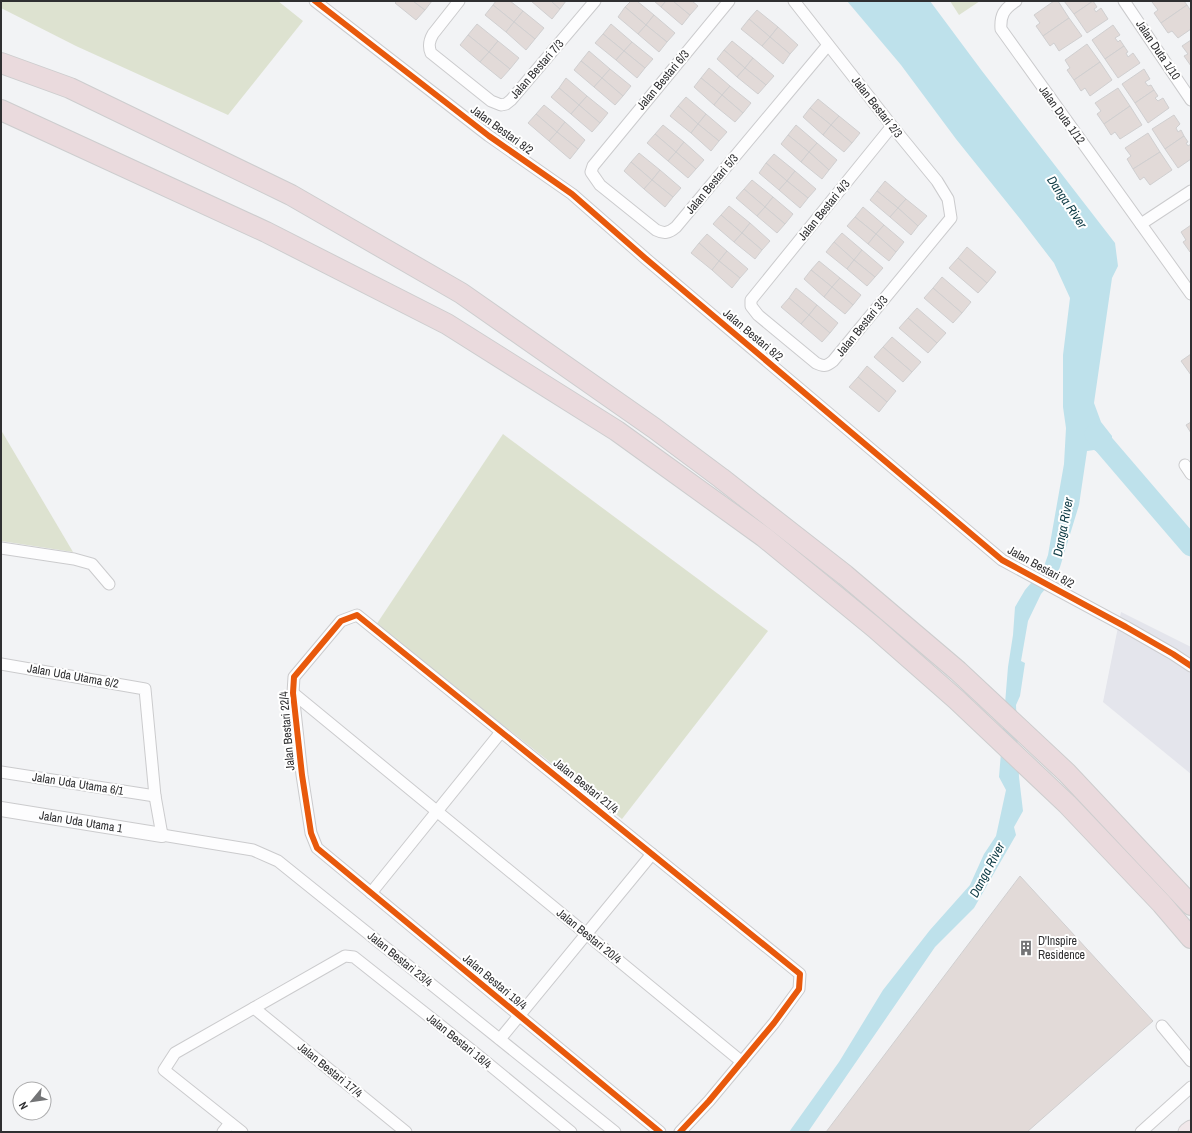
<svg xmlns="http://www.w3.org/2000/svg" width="1192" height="1133" font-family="'Archivo Narrow',sans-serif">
	<rect width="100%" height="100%" fill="#f2f3f5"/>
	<polygon fill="#e4e5ec" points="1121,612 1191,647 1191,774 1103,702"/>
	<g fill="#dde2d0">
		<polygon points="1,1 278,1 303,21 228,115 76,46 1,8"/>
		<polygon points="950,1 980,1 959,15"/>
		<polygon points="1,430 73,552 1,541"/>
		<polygon points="503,434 768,631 622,819 376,625"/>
	</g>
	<polygon fill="#bee1eb" points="847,1 930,1 982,71 1115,243 1118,266 1112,278 1094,403 1101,422 1112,436 1112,446 1115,451 1113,455 1108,458 1094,450 1087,451 1079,505 1060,567 1056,576 1041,594 1028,621 1021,661 1025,663 1020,696 1016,705 1019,777 1023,811 1014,827 1016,835 974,908 935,947 808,1132 789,1132 839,1062 883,990 930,930 970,885 984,854 996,836 1006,790 999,777 1008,667 1013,635 1015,607 1025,590 1043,569 1048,555 1064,464 1066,428 1063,407 1063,355 1070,298 1054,263 1021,220 956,139 901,65"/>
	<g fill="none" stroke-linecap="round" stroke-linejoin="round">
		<polyline stroke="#bee1eb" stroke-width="21" points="1095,434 1191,546"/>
	</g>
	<g fill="#e2dad8" stroke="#d0cfd0">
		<polygon points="397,1 413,1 425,10 416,20 395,3"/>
		<polygon points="413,1 432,1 425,10"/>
		<polygon points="496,1 510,1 523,11 514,22 493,5"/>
		<polygon points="531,1 551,1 560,9 552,19"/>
		<polygon points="551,1 566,1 560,9"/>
		<polygon points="631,1 637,1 654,15 646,25 625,7"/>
		<polygon points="654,1 666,1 661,7"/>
		<polygon points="666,1 673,1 690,15 682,25 661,7"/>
		<polygon points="673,1 692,1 698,6 690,15"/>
		<polygon points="1054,1 1058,1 1069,18 1043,36 1036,26 1040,23 1034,15"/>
		<polygon points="1064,1 1093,1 1074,14"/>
		<polygon points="1093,1 1097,7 1094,9 1096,12 1101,8 1108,19 1087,33 1074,14"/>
		<polygon points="1154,1 1184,1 1187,5 1161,23 1154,13 1158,10 1152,2"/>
		<polygon points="493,5 514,22 506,32 485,15"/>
		<polygon points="1187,5 1191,11 1191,29 1178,38 1172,31 1168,33 1161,23"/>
		<polygon points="625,7 646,25 638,34 618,17"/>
		<polygon points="757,10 778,27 770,37 749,19"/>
		<polygon points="523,11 544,28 535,39 514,22"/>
		<polygon points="654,15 675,33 667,42 646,25"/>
		<polygon points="1069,18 1082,36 1059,51 1054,43 1050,46 1043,36"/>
		<polygon points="749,19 770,37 762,46 741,29"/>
		<polygon points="514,22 535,39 526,50 506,32"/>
		<polygon points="477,24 498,41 489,52 468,35"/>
		<polygon points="611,24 632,42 624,51 603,34"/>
		<polygon points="646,25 667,42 659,52 638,34"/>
		<polygon points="1113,25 1120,35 1115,38 1118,42 1120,40 1124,46 1105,59 1092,40"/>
		<polygon points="778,27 798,45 790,54 770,37"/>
		<polygon points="603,34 624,51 616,60 595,43"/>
		<polygon points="468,35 489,52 480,62 460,45"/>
		<polygon points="770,37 790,54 783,64 762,46"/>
		<polygon points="1191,40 1191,66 1184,56 1188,54 1182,46"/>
		<polygon points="498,41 519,58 510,69 489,52"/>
		<polygon points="732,41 753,58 745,68 724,50"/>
		<polygon points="632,42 653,59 645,68 624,51"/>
		<polygon points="1087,44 1100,62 1074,80 1067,70 1070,68 1065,60"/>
		<polygon points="1124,46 1128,52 1126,53 1128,57 1133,53 1140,63 1118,78 1105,59"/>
		<polygon points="724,50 745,68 737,77 717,59"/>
		<polygon points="589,51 610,69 602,78 581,61"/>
		<polygon points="624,51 645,68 637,78 616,60"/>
		<polygon points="489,52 510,69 501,79 480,62"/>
		<polygon points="753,58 774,76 766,85 745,68"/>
		<polygon points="581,61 602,78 594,87 574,70"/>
		<polygon points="1100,62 1112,80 1090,96 1085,88 1081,91 1074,80"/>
		<polygon points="709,68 730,86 722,95 701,78"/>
		<polygon points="745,68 766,85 758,94 737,77"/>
		<polygon points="610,69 631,86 623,96 602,78"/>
		<polygon points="1144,69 1150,79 1145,82 1148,86 1151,85 1154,90 1135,103 1122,84"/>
		<polygon points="566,78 587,96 579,105 559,88"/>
		<polygon points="602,78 623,96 615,105 594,87"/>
		<polygon points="701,78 722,95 714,105 694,87"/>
		<polygon points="730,86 751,103 743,113 722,95"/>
		<polygon points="559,88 579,105 571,114 551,97"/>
		<polygon points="1118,88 1130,106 1104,124 1097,114 1101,111 1095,103"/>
		<polygon points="1154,90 1158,96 1155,98 1158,101 1163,98 1169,108 1148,123 1135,103"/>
		<polygon points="722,95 743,113 735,122 714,105"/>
		<polygon points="587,96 608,113 600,123 579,105"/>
		<polygon points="686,97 706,114 698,124 678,106"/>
		<polygon points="818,99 839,116 831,125 810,108"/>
		<polygon points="544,105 565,122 557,132 536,114"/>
		<polygon points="579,105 600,123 592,132 571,114"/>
		<polygon points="678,106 698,124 691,133 670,116"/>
		<polygon points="1130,106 1142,125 1120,139 1115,132 1111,135 1104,124"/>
		<polygon points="810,108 831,125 823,135 803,117"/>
		<polygon points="536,114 557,132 549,141 528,123"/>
		<polygon points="706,114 727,132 719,141 698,124"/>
		<polygon points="1174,115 1180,124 1176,128 1178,132 1181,130 1184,136 1165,149 1152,129"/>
		<polygon points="839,116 860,133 852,143 831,125"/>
		<polygon points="565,122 585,140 578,149 557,132"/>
		<polygon points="698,124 719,141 711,151 691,133"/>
		<polygon points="663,125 684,142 676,152 655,134"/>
		<polygon points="796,125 817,143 809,152 788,135"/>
		<polygon points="831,125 852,143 844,152 823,135"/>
		<polygon points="557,132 578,149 570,159 549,141"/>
		<polygon points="1148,133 1160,152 1133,169 1127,159 1131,156 1125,148"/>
		<polygon points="655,134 676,152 668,161 647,143"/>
		<polygon points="788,135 809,152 801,162 781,144"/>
		<polygon points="1184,136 1188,142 1186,143 1188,146 1191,144 1191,159 1178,168 1165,149"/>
		<polygon points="684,142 704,160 696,169 676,152"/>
		<polygon points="817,143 837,160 829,170 809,152"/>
		<polygon points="676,152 696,169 688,178 668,161"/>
		<polygon points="809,152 829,170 822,179 801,162"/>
		<polygon points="1160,152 1172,170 1150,185 1144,177 1140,180 1133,169"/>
		<polygon points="639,153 660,170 652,180 631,162"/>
		<polygon points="774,154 795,171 787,181 766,163"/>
		<polygon points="631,162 652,180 644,189 624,171"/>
		<polygon points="766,163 787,181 779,190 759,173"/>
		<polygon points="660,170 681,188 673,197 652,180"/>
		<polygon points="795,171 816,189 808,198 787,181"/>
		<polygon points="652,180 673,197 665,207 644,189"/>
		<polygon points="752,180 773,197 765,207 744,189"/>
		<polygon points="787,181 808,198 800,208 779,190"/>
		<polygon points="885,181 906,199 898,208 877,191"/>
		<polygon points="744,189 765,207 757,216 736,198"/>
		<polygon points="877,191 898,208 890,217 870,200"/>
		<polygon points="773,197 793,214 785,224 765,207"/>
		<polygon points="906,199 927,216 918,226 898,208"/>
		<polygon points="729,206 750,223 742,233 721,215"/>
		<polygon points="765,207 785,224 777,233 757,216"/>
		<polygon points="863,207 884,225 876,234 855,217"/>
		<polygon points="898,208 918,226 911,235 890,217"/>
		<polygon points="721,215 742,233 734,242 713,224"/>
		<polygon points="855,217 876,234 868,244 847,226"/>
		<polygon points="750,223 770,241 762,250 742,233"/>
		<polygon points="884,225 904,242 896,252 876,234"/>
		<polygon points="1191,225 1191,251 1190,252 1183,242 1186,240 1181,232"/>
		<polygon points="742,233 762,250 755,259 734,242"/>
		<polygon points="842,233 862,250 854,260 834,242"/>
		<polygon points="707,234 727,251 719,261 699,243"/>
		<polygon points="876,234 896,252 889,261 868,244"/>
		<polygon points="834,242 854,260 847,269 826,252"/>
		<polygon points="699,243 719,261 712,270 691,253"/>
		<polygon points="967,247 996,272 987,283 958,258"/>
		<polygon points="862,250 883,268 875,277 854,260"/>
		<polygon points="727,251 748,269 740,278 719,261"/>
		<polygon points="958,258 987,283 978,293 949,268"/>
		<polygon points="854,260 875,277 867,286 847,269"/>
		<polygon points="719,261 740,278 732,288 712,270"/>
		<polygon points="819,261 840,278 832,287 811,270"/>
		<polygon points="811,270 832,287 824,297 804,279"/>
		<polygon points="942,277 971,302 962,313 933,288"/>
		<polygon points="840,278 861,295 853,305 832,287"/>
		<polygon points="832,287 853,305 845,314 824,297"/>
		<polygon points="796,288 817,305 809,315 789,298"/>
		<polygon points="933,288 962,313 953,323 924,298"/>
		<polygon points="789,298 809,315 801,324 781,307"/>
		<polygon points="817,305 838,323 830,333 809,315"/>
		<polygon points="917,308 946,333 937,343 908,318"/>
		<polygon points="809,315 830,333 822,342 801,324"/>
		<polygon points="908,318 937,343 928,353 899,328"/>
		<polygon points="892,337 921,362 912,372 883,347"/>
		<polygon points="883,347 912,372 903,382 874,357"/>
		<polygon points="1191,354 1191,375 1181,361"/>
		<polygon points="867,366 896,391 887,402 858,377"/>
		<polygon points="858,377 887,402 879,412 849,387"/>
		<polygon points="1191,422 1191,433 1186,425"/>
		<polygon points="1020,876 1153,1021 1027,1132 826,1132"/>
	</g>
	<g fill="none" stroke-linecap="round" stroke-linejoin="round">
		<defs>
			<g id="minor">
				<polyline points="315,1 489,136 572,194 645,258 1002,560 1126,627 1173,654 1191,666"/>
				<path d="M459 1 433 34C429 41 428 46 431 53L491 101 501 105 506 104 511 100 595 1"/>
				<path d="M729 1 593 166 591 172 600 185 656 230C664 234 669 233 676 227L828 45"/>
				<path d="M794 1 892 126 937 181 948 199 951 218 833 361C827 366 824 367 816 363L758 315 751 306V300L892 126"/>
				<path d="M1016 1C1004 9 1000 15 1001 29L1191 294"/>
				<polyline points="1124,1 1191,100"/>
				<polyline points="1141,224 1191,191"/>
				<polyline points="1185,465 1191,474"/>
				<polyline points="1,548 74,559 92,564 109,584"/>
				<polyline points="1,664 145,689 155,796 162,835 253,850 278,861 615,1132"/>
				<polyline points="293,693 742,1062"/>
				<polyline points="1,772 155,796"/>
				<polyline points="371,893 501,732"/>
				<polyline points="254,1008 406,1132"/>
				<polyline points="1162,1026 1191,1061"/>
				<polyline points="500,1039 652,854"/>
				<polyline points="223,1132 230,1123"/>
				<polyline points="242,1132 164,1070 175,1053 345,956 354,957 474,1052 571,1132"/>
				<polyline points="660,1132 317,848 311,833 302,775 293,693 294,677 341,621 357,615 800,974 799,989 774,1023 709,1101 680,1132"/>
				<polyline points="1141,1132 1191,1087"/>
			</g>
			<g id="tertiary">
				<path id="s1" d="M1 809 162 835"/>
			</g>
			<polyline id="primary" points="1187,1132 1191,1129"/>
			<g id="motorway">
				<polyline points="1,63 70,88 291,195 461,293 654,428 721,478 845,575 958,671 1067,773 1191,905"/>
				<polyline points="1,110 266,232 447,324 617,431 764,537 875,628 957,700 1067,804 1162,904 1191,938"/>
			</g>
		</defs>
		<use href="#minor" stroke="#cbcbcd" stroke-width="13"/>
		<use href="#tertiary" stroke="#cbcbcd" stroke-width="16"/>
		<use href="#primary" stroke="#cdcdce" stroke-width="19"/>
		<use href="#motorway" stroke="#cdcdce" stroke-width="22"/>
		<use href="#minor" stroke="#fdfdfe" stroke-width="11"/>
		<use href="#tertiary" stroke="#fdfdfe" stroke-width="14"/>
		<use href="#primary" stroke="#f1e8ea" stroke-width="17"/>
		<use href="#motorway" stroke="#eadadd" stroke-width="20"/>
		<defs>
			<g id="cycleway">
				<polyline points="315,1 489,136 572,194 645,258 1002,560 1126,627 1173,654 1191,666"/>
				<polyline points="660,1132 317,848 311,833 302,775 293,693 294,677 341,621 357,615 800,974 799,989 774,1023 709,1101 680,1132"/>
			</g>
		</defs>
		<use href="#cycleway" stroke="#fff" stroke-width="8"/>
		<use href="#cycleway" stroke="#e8590c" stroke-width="6"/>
	</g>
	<defs>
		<symbol id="building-bare" viewBox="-9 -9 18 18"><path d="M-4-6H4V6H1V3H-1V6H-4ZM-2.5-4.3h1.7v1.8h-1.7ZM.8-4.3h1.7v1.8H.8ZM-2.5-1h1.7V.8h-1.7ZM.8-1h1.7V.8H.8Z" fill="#737476" stroke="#fff" stroke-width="2.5" paint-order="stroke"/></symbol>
	</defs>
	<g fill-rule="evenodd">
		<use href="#building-bare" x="1015" y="937" width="22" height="22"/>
	</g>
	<g text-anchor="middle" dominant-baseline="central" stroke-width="4" stroke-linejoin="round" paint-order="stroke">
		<g font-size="12" fill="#2f2f31" stroke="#fff">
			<text transform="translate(1158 50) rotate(56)">Jalan Duta 1/10</text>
			<text transform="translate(537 69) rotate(-49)">Jalan Bestari 7/3</text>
			<text transform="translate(663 80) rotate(-50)">Jalan Bestari 6/3</text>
			<text transform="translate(877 107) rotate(52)">Jalan Bestari 2/3</text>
			<text transform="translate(1062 115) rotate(54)">Jalan Duta 1/12</text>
			<text transform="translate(502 130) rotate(36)">Jalan Bestari 8/2</text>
			<text transform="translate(712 184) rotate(-50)">Jalan Bestari 5/3</text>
			<text transform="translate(824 210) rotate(-51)">Jalan Bestari 4/3</text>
			<text transform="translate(862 326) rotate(-51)">Jalan Bestari 3/3</text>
			<text transform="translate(753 335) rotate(40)">Jalan Bestari 8/2</text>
			<text transform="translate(1041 567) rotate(29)">Jalan Bestari 8/2</text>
			<text transform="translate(73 676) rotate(10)">Jalan Uda Utama 6/2</text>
			<text transform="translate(287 731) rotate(-95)">Jalan Bestari 22/4</text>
			<text transform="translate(78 784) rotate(9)">Jalan Uda Utama 6/1</text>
			<text transform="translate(586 786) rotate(39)">Jalan Bestari 21/4</text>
			<text stroke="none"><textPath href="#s1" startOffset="81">Jalan Uda Utama 1</textPath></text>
			<text transform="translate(589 936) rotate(39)">Jalan Bestari 20/4</text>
			<text transform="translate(400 959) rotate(39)">Jalan Bestari 23/4</text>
			<text transform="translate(495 982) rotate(40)">Jalan Bestari 19/4</text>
			<text transform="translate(459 1041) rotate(39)">Jalan Bestari 18/4</text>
			<text transform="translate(330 1070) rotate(39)">Jalan Bestari 17/4</text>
		</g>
		<g font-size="12" fill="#2f2f31" stroke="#fff" text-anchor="start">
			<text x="1038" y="941">D'Inspire<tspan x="1038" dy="14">Residence</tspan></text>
		</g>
		<g font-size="13" font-style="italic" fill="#0e3b45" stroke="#fff">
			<text transform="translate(1067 202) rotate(56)">Danga River</text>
			<text transform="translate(1063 527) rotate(-79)">Danga River</text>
			<text transform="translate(987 870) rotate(-62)">Danga River</text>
		</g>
	</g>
	<rect width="1192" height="1133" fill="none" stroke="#2f2f31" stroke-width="4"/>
	<g transform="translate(32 1101) rotate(241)"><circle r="19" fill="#ffffff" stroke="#acacad"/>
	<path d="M0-3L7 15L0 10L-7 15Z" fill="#737476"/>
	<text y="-6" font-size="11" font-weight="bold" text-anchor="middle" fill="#2f2f31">N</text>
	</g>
</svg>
